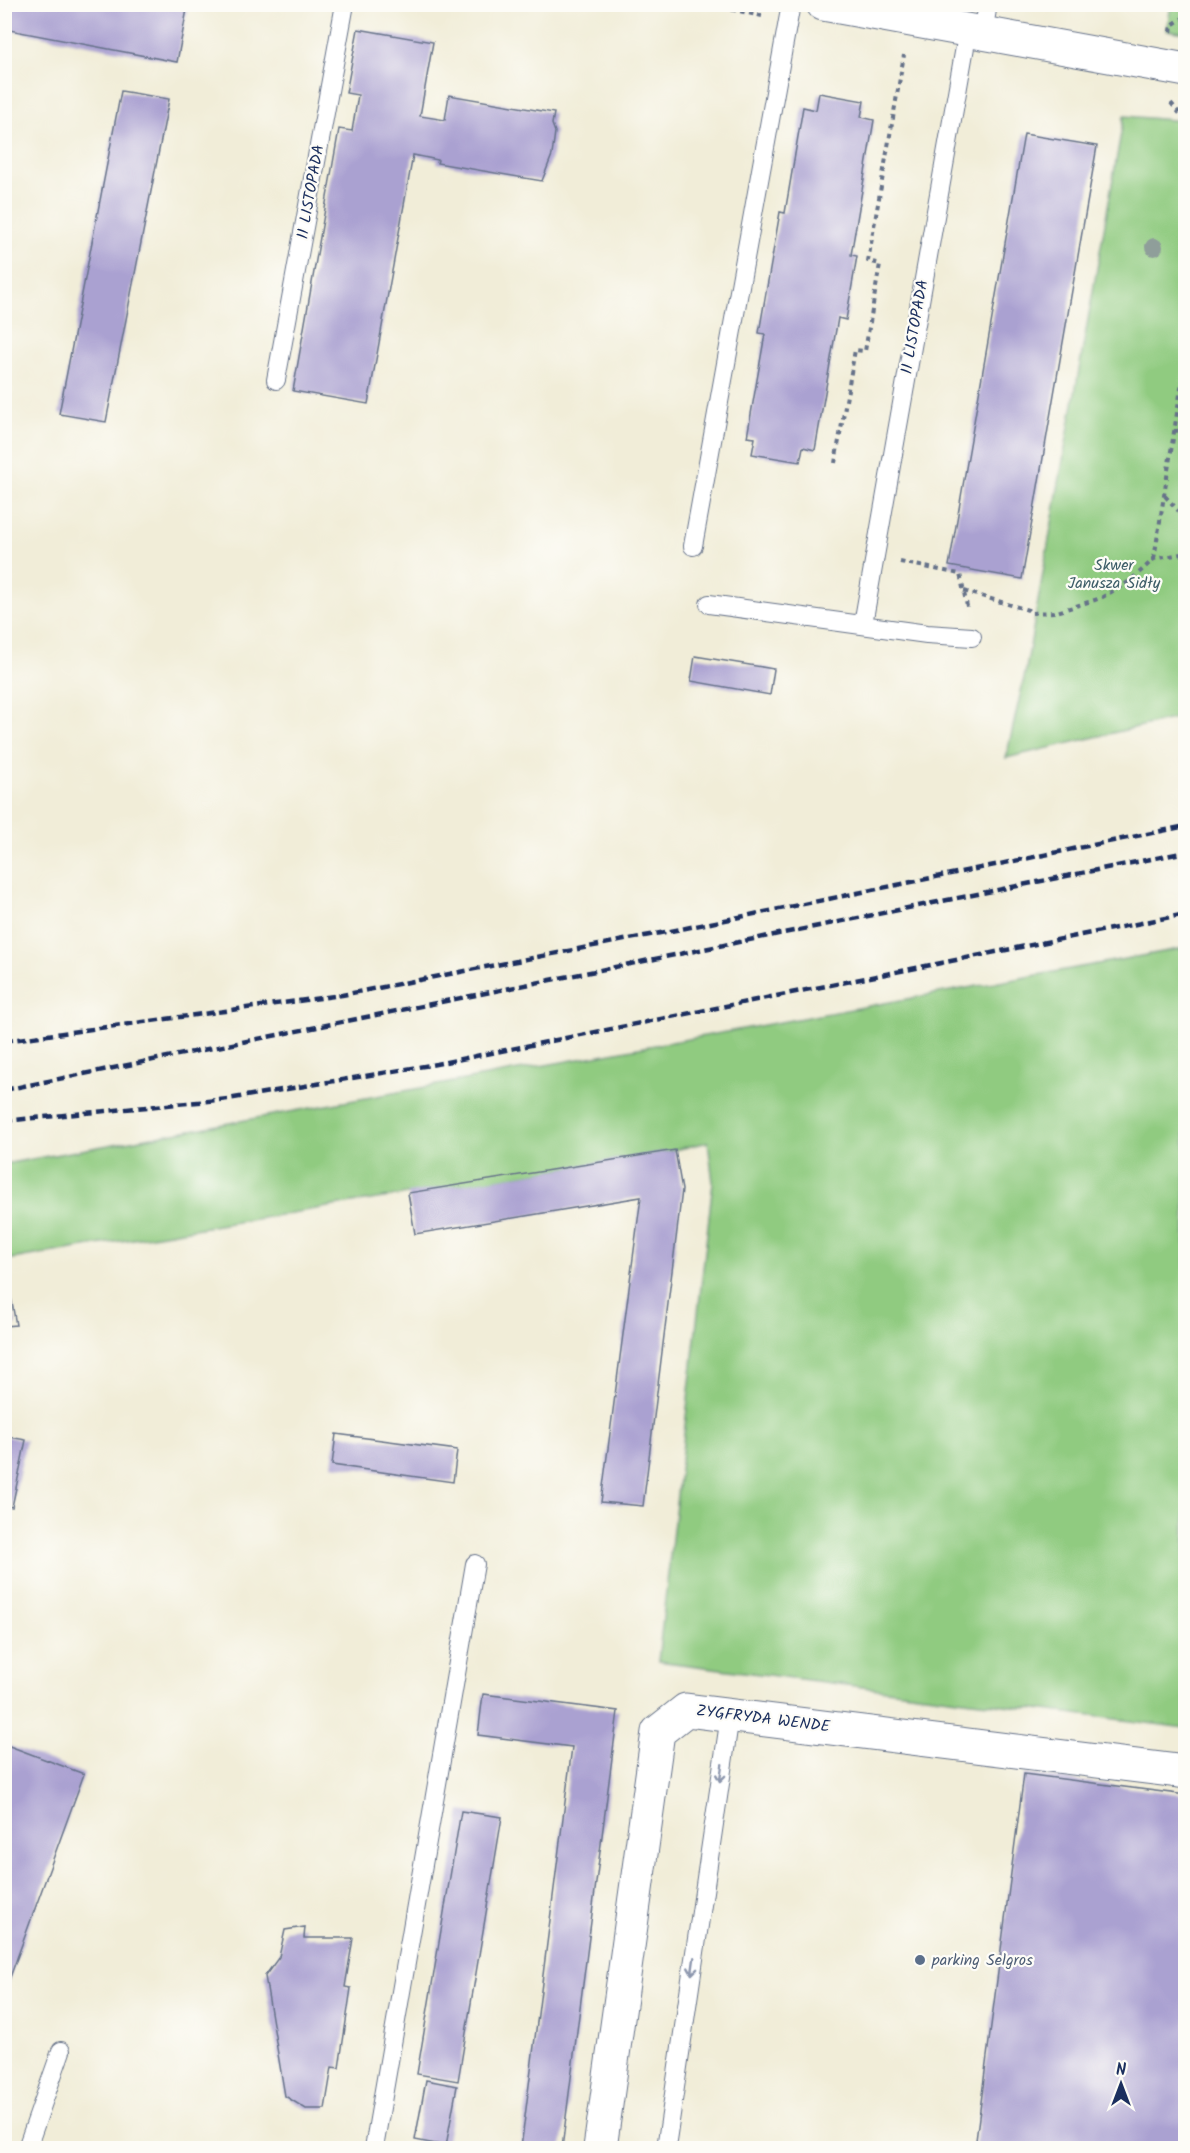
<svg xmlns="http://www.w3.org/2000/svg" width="1190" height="2153" font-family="Kalam,sans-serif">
	<rect width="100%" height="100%" fill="#fdfcf7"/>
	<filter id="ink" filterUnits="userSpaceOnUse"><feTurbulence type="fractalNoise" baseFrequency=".0167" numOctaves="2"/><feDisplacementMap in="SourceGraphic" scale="12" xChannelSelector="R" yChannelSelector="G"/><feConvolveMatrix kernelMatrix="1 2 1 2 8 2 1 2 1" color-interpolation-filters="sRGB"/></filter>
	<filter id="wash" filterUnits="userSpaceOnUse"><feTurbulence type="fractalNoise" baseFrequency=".008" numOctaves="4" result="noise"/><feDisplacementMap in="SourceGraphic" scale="24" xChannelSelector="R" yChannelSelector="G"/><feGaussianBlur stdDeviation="1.35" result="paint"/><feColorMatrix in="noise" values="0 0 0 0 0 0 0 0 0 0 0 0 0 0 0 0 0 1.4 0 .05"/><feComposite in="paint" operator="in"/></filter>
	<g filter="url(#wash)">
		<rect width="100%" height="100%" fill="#f1edd8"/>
		<g fill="#90cb80" stroke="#567d6f" stroke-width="1.5">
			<polygon points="1171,5 1185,5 1185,33 1167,30"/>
			<polygon points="1124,116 1185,121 1185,716 1006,758 1026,669"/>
			<polygon points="1185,948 1185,1728 658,1661 713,1182 708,1142 675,1150 5,1260 5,1164"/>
		</g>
		<g id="blocks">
			<g fill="#aaa1d1">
				<polygon points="4,4 188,4 177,62 4,29"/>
				<polygon points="358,29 433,42 420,116 445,120 449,95 554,113 552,124 555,132 552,155 542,181 437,163 438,160 413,155 368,404 293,391 339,129 352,131 358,95 346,93"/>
				<polygon points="121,91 169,99 106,422 59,414"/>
				<polygon points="819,93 864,101 861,117 874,120 851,255 857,256 846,320 838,318 815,450 803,447 800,462 752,454 755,438 747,437 765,334 759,333 780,212 785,213 803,107 816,110"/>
				<polygon points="1024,134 1097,146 1022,579 949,566"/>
				<polygon points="695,656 774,669 770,695 691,681"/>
				<polygon points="675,1150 682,1190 643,1506 601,1502 641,1197 415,1234 408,1193"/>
				<polygon points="4,1258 16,1325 4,1326"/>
				<polygon points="336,1434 457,1450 453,1482 332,1465"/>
				<polygon points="4,1436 26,1440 12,1507 4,1505"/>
				<polygon points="483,1694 618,1711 562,2148 521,2148 572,1747 478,1735"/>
				<polygon points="4,1744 84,1774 5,1991 4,1991"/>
				<polygon points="1024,1774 1186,1795 1186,2148 975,2148"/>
				<polygon points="461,1811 502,1817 458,2081 417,2074"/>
				<polygon points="305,1927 304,1938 353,1938 345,1987 351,1988 339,2068 332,2067 325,2109 306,2109 285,2096 265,1976 279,1957 285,1930"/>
				<polygon points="426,2080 457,2086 446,2146 415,2140"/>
				<polygon points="46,2142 64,2148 44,2148"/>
			</g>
		</g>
	</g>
	<g filter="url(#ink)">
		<use href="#blocks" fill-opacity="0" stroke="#667289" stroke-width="1.5"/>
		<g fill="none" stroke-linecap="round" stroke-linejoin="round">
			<defs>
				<g id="service">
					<polyline points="983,33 988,4"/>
					<polyline points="276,380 345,4"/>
					<polyline points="693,546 791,4"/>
					<polyline points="709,604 927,634 972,637"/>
					<polyline points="863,624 968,30"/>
					<polyline points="27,2148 61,2051"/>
					<polyline points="374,2148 475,1564"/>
					<polyline points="666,2148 730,1716"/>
				</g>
				<g id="minor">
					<polyline points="823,4 1186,70"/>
					<polyline points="600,2148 658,1732 686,1710 1186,1772"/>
				</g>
			</defs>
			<use href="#service" stroke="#667289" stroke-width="20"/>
			<use href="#minor" stroke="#667289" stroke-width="35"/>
			<g stroke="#667289" stroke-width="4" stroke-dasharray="4.5 4.5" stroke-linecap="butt">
				<polyline points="705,4 762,16"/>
				<polyline points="1171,32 1172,25 1186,16"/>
				<polyline points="1171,103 1186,121"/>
				<polyline points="1174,431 1186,430"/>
				<polyline points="835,463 855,350 865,351 880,264 868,261 904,55"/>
				<polyline points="1165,496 1186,519"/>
				<polyline points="1154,559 1186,356"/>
				<polyline points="900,562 960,574 968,611"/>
				<polyline points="964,591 1028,610 1031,613 1057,612 1101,598 1130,581 1154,559 1186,553"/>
			</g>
			<use href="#service" stroke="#fff" stroke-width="18"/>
			<use href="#minor" stroke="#fff" stroke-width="33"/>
			<g stroke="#1b2f5e" stroke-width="4.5" stroke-dasharray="9 4.5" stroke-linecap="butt">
				<polyline points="4,1041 342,995 686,928 1186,826"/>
				<polyline points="4,1090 1186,852"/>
				<polyline points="4,1121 228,1099 436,1064 1186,914"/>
			</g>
		</g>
		<circle fill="#8f9e9a" cx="1154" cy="247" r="9"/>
		<defs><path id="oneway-shaft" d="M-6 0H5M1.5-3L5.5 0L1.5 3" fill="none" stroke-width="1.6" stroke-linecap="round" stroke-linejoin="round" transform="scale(1.5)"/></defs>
		<g stroke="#8d97ae">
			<use href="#oneway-shaft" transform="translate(721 1773) rotate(98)"/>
			<use href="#oneway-shaft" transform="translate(693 1966) rotate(98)"/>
		</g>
	</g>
	<circle fill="#5c6f8a" stroke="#fdfcf7" stroke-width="2" cx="920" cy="1960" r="6"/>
	<g text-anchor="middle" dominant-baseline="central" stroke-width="4.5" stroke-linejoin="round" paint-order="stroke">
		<g font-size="16" fill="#1b2f5e" stroke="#fdfcf7">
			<text transform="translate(311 192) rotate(-80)">11 LISTOPADA</text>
			<text transform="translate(915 327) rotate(-80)">11 LISTOPADA</text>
			<text transform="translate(763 1719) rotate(7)">ZYGFRYDA WENDE</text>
		</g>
		<g font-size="16" fill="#3e5e68" stroke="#fdfcf7">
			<text x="1114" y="565">Skwer<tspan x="1114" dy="18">Janusza Sidły</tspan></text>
		</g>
		<g font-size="16" fill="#4e5e75" stroke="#fdfcf7" text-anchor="start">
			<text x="932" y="1960">parking Selgros</text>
		</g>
	</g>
	<rect width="1190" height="2153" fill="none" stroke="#fdfcf7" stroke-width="24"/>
	<g transform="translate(1121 2084)" stroke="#fdfcf7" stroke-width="4.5" paint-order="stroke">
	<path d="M0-4.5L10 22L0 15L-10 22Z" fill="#1b2f5e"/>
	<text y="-9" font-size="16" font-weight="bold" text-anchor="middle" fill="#1b2f5e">N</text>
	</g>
</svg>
